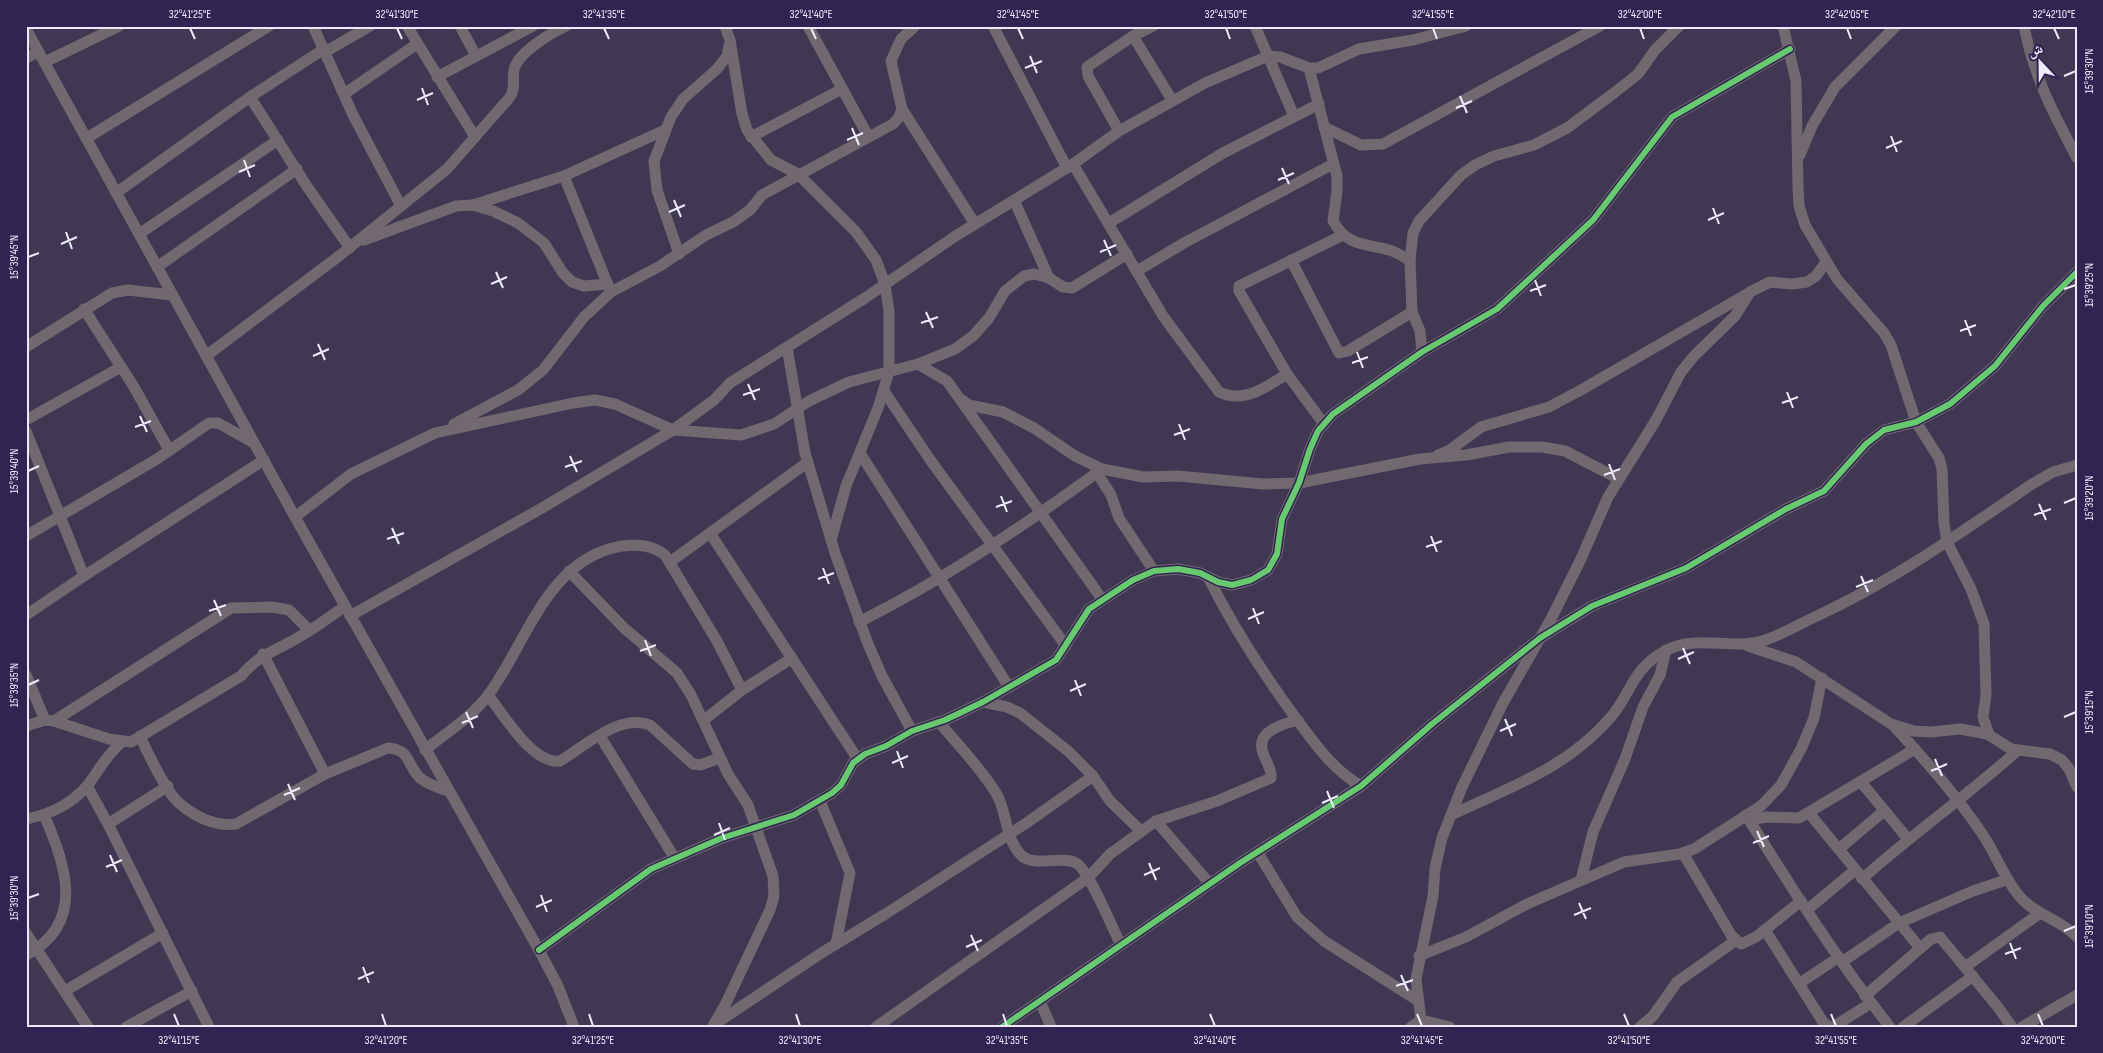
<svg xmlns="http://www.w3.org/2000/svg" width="2103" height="1053" font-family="'Sofia Sans Condensed','Noto Naskh Arabic',sans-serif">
	<rect width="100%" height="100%" fill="#403853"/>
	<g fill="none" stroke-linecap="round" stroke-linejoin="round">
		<g stroke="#726970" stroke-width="11">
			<polyline points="313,26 353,115 401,206"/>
			<polyline points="407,26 475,137"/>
			<polyline points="460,26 476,56"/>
			<polyline points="725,26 730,40 742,114 747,130 771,160 798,174 856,232 876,260 885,284 889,312 889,372 878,408 846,486 831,540"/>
			<polyline points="808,26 868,136"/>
			<polyline points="915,26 901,39 891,61 902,109 975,224"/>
			<polyline points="993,26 1067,168"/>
			<polyline points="1255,26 1294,116"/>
			<polyline points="1783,26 1796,81 1798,187 1799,206 1805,225 1837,279 1884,333 1891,345 1916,422 1939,458 1942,469 1944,524 1947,542 1971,589 1984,624 1986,695 1983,717 1989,735"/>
			<path d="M2024 26C2034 77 2053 113 2077 158"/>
			<polyline points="26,29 295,517 539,950 558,986 574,1027"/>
			<polyline points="1133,36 1172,100"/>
			<polyline points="325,52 370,26"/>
			<polyline points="26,58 38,52"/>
			<polyline points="45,62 119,26"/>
			<path d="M1309 68 1337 176V191L1333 221C1348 247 1364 243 1389 250 1397 252 1404 257 1410 261"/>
			<polyline points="437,77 533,26"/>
			<polyline points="344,94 417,44"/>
			<polyline points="250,97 306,185 350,248"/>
			<polyline points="1324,127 1361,145 1383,144 1600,26"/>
			<polyline points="1119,131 1088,76 1087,67 1133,36 1153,26"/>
			<polyline points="751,137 842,89"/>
			<polyline points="87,138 269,26"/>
			<polyline points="1800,155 1812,126 1835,87 1896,26"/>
			<path d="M1073 164 1163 316 1219 392C1244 404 1266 387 1287 374"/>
			<polyline points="564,176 610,290"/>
			<polyline points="116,193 250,97 324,49"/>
			<polyline points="1014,200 1049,278"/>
			<polyline points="473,205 564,176 665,130"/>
			<polyline points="1109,223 1223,153 1319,104"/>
			<polyline points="139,234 278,140"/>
			<polyline points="364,240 456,206 473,205 493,211 518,223 544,243 563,273 572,282 584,286 608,284"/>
			<polyline points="679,254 657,190 654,161 671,117 683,99 717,69 727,56 729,45"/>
			<polyline points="1291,260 1339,353 1348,351 1412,312"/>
			<polyline points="157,267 297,169"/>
			<polyline points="1137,271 1184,243 1333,164"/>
			<polyline points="84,309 134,387 169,450"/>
			<polyline points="26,347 112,293 128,290 172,295"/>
			<polyline points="787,347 805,453 835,553 868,644 882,676 912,731"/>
			<polyline points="1422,352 1420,331 1412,312 1410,261 1413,233 1419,221 1461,175 1475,165 1494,156 1534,145 1567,128 1614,93 1638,74 1655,50 1679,26"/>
			<path d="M206 356 339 256 447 169 510 97C516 88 512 80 514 70 517 53 551 33 566 26"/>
			<polyline points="918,364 947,381 1102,599"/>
			<polyline points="884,391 931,461 1066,646"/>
			<polyline points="962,400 969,405 1003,412 1034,428 1075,456 1102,469 1143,477 1178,476 1263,484 1299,483 1420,459 1466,455 1509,447 1542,447 1565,451 1619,479"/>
			<polyline points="26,420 121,367"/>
			<polyline points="454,424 518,390 543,370 584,317 611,292 660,266 706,235 733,222 750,210 762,195 893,124 899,117 902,109"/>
			<polyline points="1324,424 1287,374 1239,291 1239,286 1343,235"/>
			<polyline points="26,431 84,576"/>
			<polyline points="860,453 1009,687"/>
			<polyline points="1438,455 1450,450 1481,427 1549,407 1581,390 1747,294"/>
			<polyline points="1097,473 1111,495 1119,518 1154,571"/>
			<polyline points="295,517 351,474 435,433 573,403 595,400 615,404 673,430 741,435 774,424 809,401 849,382 918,364 955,349 973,336 989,318 1005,291 1024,276 1034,274 1049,278 1063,287 1072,288 1127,254"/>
			<polyline points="710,533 857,758"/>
			<polyline points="26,536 157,459 209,423 218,423 254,443"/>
			<polyline points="670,562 808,462"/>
			<polyline points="569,571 624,628 677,673 691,695 728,774 748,805 773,876 774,896 770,910 726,1003 713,1026"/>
			<path d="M1208 577C1233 627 1262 672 1295 717 1315 744 1332 769 1361 786"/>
			<polyline points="26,615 84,576 264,460"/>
			<polyline points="350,616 542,508 673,430 714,400 730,383 865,298 954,237 1073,164 1119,131 1205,83 1268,56 1280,57 1309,68 1318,68 1359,49 1413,40 1466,26"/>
			<path d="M859 622C945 579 1025 525 1102 469"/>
			<polyline points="1748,646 1796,662 1891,724 1914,731 1931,732 1960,729 1977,732 1989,735 2011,749 2050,754 2062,760 2069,769 2077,787"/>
			<polyline points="263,654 325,774"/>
			<polyline points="26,675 45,720"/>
			<path d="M488 695C503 714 533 765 560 761 585 746 620 713 650 725L693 764 700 765 720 758"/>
			<polyline points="983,702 1007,707 1020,713 1068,751 1093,776 1110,801 1141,831"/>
			<polyline points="704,720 742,690 792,658"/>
			<polyline points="54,721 231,608 272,607 289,610 309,630"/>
			<path d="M939 722C958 745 980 767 996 793 1008 813 1004 837 1021 855 1034 868 1061 855 1076 863 1089 870 1112 928 1121 945"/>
			<path d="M1893 725C1925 760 1957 796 1983 835 1997 856 2004 879 2021 898 2037 916 2060 919 2077 937"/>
			<path d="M26 726 45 720 54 721 109 739 131 742 241 676C259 654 276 651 299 637 315 628 330 617 345 606"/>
			<path d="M140 736C147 752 167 793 179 803 195 817 216 827 236 824L325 774 388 748C411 750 406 763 419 777 426 784 439 788 448 791"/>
			<polyline points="600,736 674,857"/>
			<path d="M425 750C446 733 473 716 489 694 527 642 548 558 622 546 638 544 652 545 665 555L717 641 742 690"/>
			<polyline points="1861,782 1908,839"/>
			<polyline points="87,786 108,824 209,1027"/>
			<polyline points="820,801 850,873 836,944"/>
			<polyline points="1809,813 1920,948"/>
			<path d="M1451 815C1510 787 1566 769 1611 717 1632 692 1632 669 1665 651 1694 634 1731 650 1762 641 1780 636 1799 624 1817 616 1894 580 1962 532 2032 484L2053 472 2077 465"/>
			<path d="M1746 815C1791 887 1837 960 1890 1027"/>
			<path d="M26 819C51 814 70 805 87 786 99 771 106 755 121 743"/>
			<polyline points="1749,820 1767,817 1799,818 1915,749"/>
			<polyline points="1156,821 1210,884"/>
			<polyline points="108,824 168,786"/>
			<polyline points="1839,849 1884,811"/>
			<polyline points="1258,853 1297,917 1324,941 1417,1000"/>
			<polyline points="1683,853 1731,935 1741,944 1756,937 1801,901"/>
			<path d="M1862 879C1912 834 1967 796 2017 751"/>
			<polyline points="1581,880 1593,832 1625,759 1643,707 1660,675 1666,650"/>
			<polyline points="1807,910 1855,870"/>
			<polyline points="1765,930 1823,1022 1829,1027"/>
			<polyline points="26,933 88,1027"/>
			<polyline points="539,950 651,869 722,838 794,815 832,793 841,785 853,763 865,754 886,746 912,731 945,720 983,702 1056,660 1089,609 1133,580 1154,571 1178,569 1200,573 1218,582 1232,585 1251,580 1268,570 1277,554 1282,519 1299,483 1310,449 1318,431 1333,414 1422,352 1497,309 1593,220 1672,117 1790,49"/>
			<path d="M26 955C86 924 66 864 44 815"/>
			<polyline points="1419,956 1466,937 1527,904 1624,862 1680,854 1694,849 1761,806 1781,785 1801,749 1814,718 1822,678"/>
			<polyline points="1842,962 1899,923 1973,891 2006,880"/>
			<polyline points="1965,967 2039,914"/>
			<polyline points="1800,983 1839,957"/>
			<polyline points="65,991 163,933"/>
			<polyline points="1865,996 1931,939 1940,937 1997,1006 2012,1027"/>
			<polyline points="1040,1001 1051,1027"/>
			<polyline points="1421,1020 1416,979 1433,896 1435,868 1442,838 1462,787 1503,703 1551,619 1580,561 1608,497 1656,420 1681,372 1694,356 1735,316 1750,292 1770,282 1792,284 1807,282 1816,276 1826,262"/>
			<polyline points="715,1024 823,952 887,913 1025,824 1093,776"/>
			<polyline points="126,1027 192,991"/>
			<path d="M876 1027 1089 877 1110 854 1156 821 1217 801 1271 778C1272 769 1266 762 1263 753 1255 731 1283 724 1298 720"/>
			<polyline points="1002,1027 1240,863 1361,786 1432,724 1540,638 1592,606 1686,568 1786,509 1824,491 1866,444 1884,430 1916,422 1950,404 1995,366 2043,306 2077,272"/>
			<polyline points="1411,1027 1421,1020 1450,1027"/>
			<polyline points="1640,1027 1653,1016 1677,982 1735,941"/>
			<polyline points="1833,1027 1871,1003"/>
			<polyline points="1903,1027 1973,976"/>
			<polyline points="2022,1027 2077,995"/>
		</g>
		<defs>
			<g id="cycleway">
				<polyline points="539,950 651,869 722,838 794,815 832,793 841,785 853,763 865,754 886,746 912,731 945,720 983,702 1056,660 1089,609 1133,580 1154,571 1178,569 1200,573 1218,582 1232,585 1251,580 1268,570 1277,554 1282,519 1299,483 1310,449 1318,431 1333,414 1422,352 1497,309 1593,220 1672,117 1790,49"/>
				<polyline points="1002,1027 1240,863 1361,786 1432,724 1540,638 1592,606 1686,568 1786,509 1824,491 1866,444 1884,430 1916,422 1950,404 1995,366 2043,306 2077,272"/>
			</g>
		</defs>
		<use href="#cycleway" stroke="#312352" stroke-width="9"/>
		<use href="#cycleway" stroke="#67ca6e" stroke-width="6"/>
	</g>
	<path fill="none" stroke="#edeafc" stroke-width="2" d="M190 28 195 39M397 28 402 39M604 28 609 39M811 28 816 39M1018 28 1023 39M1226 28 1230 39M1433 28 1437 39M1640 28 1644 39M1847 28 1851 39M2054 28 2059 39M1030 56 1037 73M1025 68 1042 61M2064 76 2076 71M422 88 428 105M1460 96 1467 113M417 100 433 93M1456 108 1472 101M852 128 859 145M1891 136 1897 152M847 140 863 133M1886 148 1902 141M244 160 250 177M1282 168 1289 184M239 172 255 165M1278 180 1294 173M674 200 681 217M1713 208 1719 224M669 212 685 205M1708 220 1724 213M66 232 72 249M1104 240 1111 256M61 244 77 237M1100 252 1116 245M28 257 39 253M496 272 503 288M1535 280 1541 296M491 284 507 277M2064 289 2076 285M1530 291 1546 285M926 312 933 328M1965 320 1971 336M921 323 938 317M1960 331 1976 325M318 344 325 360M1357 352 1363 368M313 356 329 349M1352 363 1368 357M748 384 755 400M1787 392 1793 408M743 395 760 389M1782 403 1798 397M140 416 147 432M1179 424 1185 440M135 427 151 421M1174 435 1190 429M570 456 577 472M1609 464 1615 480M565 467 582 461M28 471 39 466M1604 475 1620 469M1001 496 1007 512M2064 503 2076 498M2039 504 2046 520M996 507 1012 501M2034 515 2051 509M392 528 399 544M1431 536 1437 552M387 539 404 533M1426 547 1442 541M823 568 829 584M1861 576 1868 592M818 579 834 573M1856 587 1873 580M214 600 221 616M1253 608 1259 624M209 611 226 605M1248 619 1264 612M645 640 651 656M1683 648 1690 664M640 651 656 645M1678 659 1694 652M1075 680 1081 696M28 685 39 680M1070 691 1086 684M466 712 473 728M2064 717 2076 712M1505 719 1512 736M462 723 478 716M1500 731 1516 724M897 751 903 768M1935 759 1942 776M892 763 908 756M1931 771 1947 764M288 784 295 800M1327 791 1334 808M284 795 300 788M1322 803 1338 796M719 823 725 840M1757 831 1764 847M714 835 730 828M1753 843 1769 836M110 855 117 872M1149 863 1156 880M106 867 122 860M1144 875 1160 868M541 895 547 912M28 898 39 894M1579 903 1586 919M536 907 552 900M1574 915 1591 908M2064 931 2076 926M971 935 978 951M2010 943 2016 959M966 947 982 940M2005 954 2021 948M363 967 369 983M1401 975 1408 991M358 979 374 972M1396 986 1413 980M174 1014 179 1026M382 1014 386 1026M589 1014 593 1026M796 1014 800 1026M1003 1014 1007 1026M1210 1014 1215 1026M1417 1014 1422 1026M1624 1014 1629 1026M1831 1014 1836 1026M2038 1014 2043 1026"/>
	<rect width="2103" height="1053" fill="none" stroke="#312352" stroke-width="55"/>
	<g transform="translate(2040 62) rotate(338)" stroke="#312352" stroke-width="4" paint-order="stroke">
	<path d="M0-4L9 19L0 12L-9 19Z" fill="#edeafc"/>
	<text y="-8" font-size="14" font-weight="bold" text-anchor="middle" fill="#edeafc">ش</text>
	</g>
	<rect x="28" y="28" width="2048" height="998" fill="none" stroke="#edeafc" stroke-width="2"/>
	<g font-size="12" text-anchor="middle" fill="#edeafc">
		<text x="190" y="18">32°41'25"E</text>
		<text x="397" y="18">32°41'30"E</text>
		<text x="604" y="18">32°41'35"E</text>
		<text x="811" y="18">32°41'40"E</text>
		<text x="1018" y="18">32°41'45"E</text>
		<text x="1226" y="18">32°41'50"E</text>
		<text x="1433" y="18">32°41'55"E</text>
		<text x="1640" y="18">32°42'00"E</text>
		<text x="1847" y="18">32°42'05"E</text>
		<text x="2054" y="18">32°42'10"E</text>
		<text transform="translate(2089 71) rotate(-90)" y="4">15°39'30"N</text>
		<text transform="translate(14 257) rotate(-90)" y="4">15°39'45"N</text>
		<text transform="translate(2089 285) rotate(-90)" y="4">15°39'25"N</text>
		<text transform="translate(14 471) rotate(-90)" y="4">15°39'40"N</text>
		<text transform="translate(2089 498) rotate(-90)" y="4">15°39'20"N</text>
		<text transform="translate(14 685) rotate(-90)" y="4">15°39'35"N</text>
		<text transform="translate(2089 712) rotate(-90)" y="4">15°39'15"N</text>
		<text transform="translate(14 898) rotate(-90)" y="4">15°39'30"N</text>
		<text transform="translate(2089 926) rotate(-90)" y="4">15°39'10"N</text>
		<text x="179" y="1044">32°41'15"E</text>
		<text x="386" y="1044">32°41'20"E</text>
		<text x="593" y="1044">32°41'25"E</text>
		<text x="800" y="1044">32°41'30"E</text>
		<text x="1007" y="1044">32°41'35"E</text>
		<text x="1215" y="1044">32°41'40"E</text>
		<text x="1422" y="1044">32°41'45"E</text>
		<text x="1629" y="1044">32°41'50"E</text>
		<text x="1836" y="1044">32°41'55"E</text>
		<text x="2043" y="1044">32°42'00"E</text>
	</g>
</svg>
